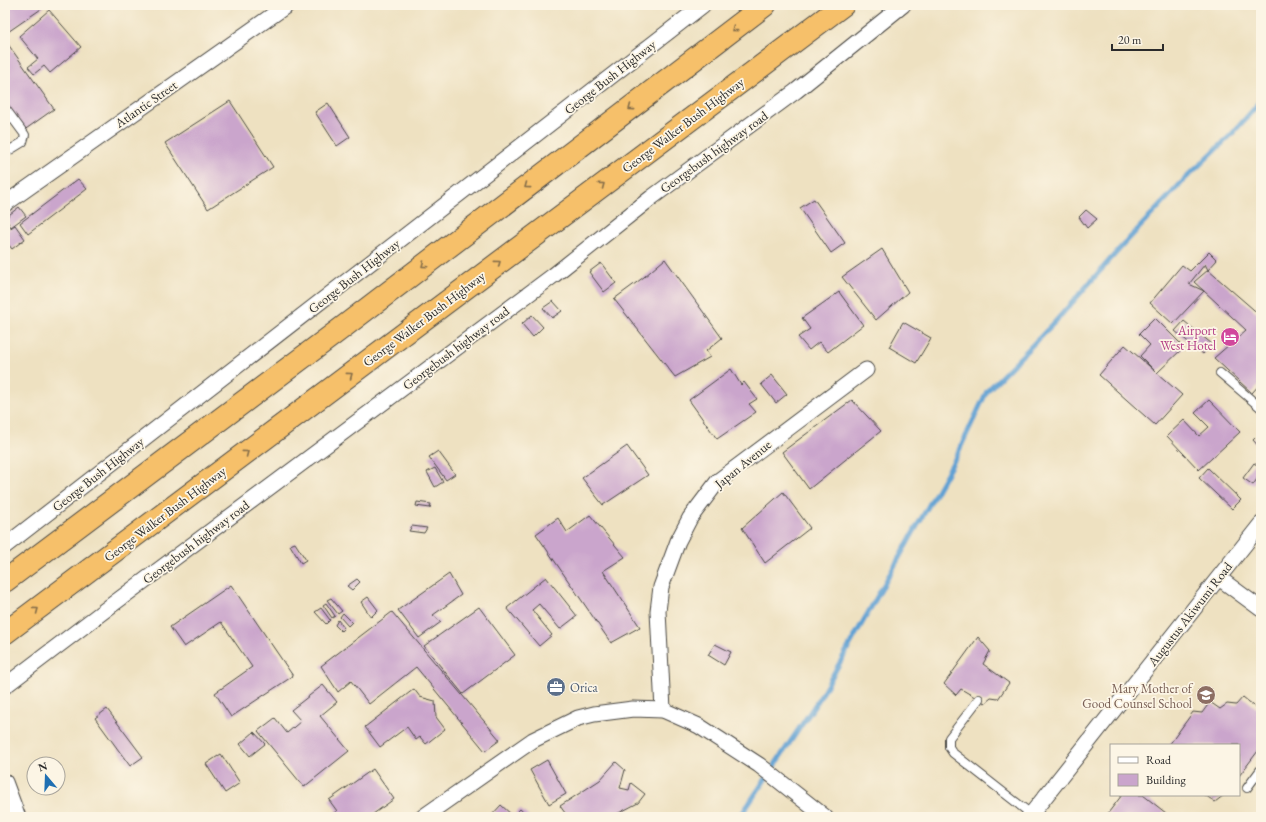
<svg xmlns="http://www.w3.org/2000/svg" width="1266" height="822" font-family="'EB Garamond',serif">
	<rect width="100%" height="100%" fill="#fcf5e5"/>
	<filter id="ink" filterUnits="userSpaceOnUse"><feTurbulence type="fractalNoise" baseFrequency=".025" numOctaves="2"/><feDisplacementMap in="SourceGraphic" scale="8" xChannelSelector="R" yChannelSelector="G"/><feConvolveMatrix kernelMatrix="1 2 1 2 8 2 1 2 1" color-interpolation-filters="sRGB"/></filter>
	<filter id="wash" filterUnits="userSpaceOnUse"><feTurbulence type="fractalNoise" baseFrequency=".012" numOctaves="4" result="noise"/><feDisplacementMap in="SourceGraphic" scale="16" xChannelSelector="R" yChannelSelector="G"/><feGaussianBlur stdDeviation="0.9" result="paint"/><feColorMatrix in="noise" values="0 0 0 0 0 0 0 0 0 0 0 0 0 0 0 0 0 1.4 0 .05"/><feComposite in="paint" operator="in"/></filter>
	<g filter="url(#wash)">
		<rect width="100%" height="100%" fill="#eee1c1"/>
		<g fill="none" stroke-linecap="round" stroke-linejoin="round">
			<polyline stroke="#60a1d3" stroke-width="5" points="740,817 821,696 956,457 987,391 1055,322 1123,245 1185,179 1231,135 1261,101"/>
		</g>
		<g id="blocks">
			<g fill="#caa5cc">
				<polygon points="5,5 43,5 44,7 5,34"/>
				<polygon points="49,10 81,47 50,73 44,66 34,74 28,67 38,59 19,36"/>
				<polygon points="5,40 54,109 23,131 5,105"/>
				<polygon points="230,101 273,167 208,209 165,143"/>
				<polygon points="328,103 350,137 337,146 315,112"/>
				<polygon points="78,179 87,189 28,234 20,223"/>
				<polygon points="814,199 845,243 831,253 800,208"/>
				<polygon points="19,207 26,216 11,227 5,218"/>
				<polygon points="1086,210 1097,219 1087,228 1079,217"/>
				<polygon points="15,225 25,239 12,249 5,240 5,232"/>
				<polygon points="882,249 908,292 876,320 842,277"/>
				<polygon points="1209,252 1217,260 1208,270 1205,264 1189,284 1204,291 1194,282 1208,270 1261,316 1261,383 1252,393 1214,358 1246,330 1204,291 1173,324 1150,303 1182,265 1190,271"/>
				<polygon points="665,259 722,338 706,351 710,357 675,377 614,299 644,277"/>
				<polygon points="601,263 616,283 604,292 589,272"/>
				<polygon points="839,292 863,325 828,352 819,342 809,350 798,337 810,329 802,318"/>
				<polygon points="553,301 562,311 552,318 543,308"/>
				<polygon points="532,315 543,327 533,337 522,324"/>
				<polygon points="1155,318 1184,347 1157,373 1182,395 1155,425 1099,375 1125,345 1156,372 1140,356 1150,345 1139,334"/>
				<polygon points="1184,321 1212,344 1203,354 1175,331"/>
				<polygon points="903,322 931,338 916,363 889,347"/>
				<polygon points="731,369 741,385 744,382 757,399 749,404 756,412 717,439 689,400"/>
				<polygon points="772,375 787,394 776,403 761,384"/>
				<polygon points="852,400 881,431 809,489 782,452"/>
				<polygon points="1209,400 1240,432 1199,470 1167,436 1184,420 1199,436 1209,427 1195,413"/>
				<polygon points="1259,434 1261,435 1261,449 1253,440"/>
				<polygon points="627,446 648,475 603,505 582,478"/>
				<polygon points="438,451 455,474 446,480 429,457"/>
				<polygon points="1254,463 1261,468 1261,473 1253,485 1243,478"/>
				<polygon points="435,468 443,482 435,487 427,472"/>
				<polygon points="1208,468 1241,500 1232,509 1199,478"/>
				<polygon points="783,492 810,528 765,563 742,528"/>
				<polygon points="417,502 431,504 430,508 416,506"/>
				<polygon points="590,515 625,557 603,571 640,627 611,643 536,534 558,518 567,532"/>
				<polygon points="412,526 427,528 424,533 409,531"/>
				<polygon points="295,543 306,560 301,563 290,545"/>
				<polygon points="449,574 461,595 433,615 441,622 419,638 398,610"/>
				<polygon points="546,577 577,616 560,629 539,604 532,610 552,635 539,646 507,608"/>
				<polygon points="357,579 360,582 352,590 347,586"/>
				<polygon points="231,585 293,676 231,717 215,693 252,667 221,622 184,647 170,627"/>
				<polygon points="368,597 378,610 371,617 361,602"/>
				<polygon points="331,598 342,611 338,614 327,600"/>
				<polygon points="326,603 335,616 332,618 323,605"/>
				<polygon points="479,607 515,655 463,694 424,646"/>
				<polygon points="321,608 330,620 326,624 315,612"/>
				<polygon points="392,612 500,740 485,751 416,667 369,704 351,681 338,692 321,666"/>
				<polygon points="343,613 352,622 348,626 340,617"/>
				<polygon points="338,620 344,628 341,631 335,625"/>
				<polygon points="978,637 990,651 983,664 1009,683 998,699 991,698 985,703 961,689 956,695 944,684"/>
				<polygon points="715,644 731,652 724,665 708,655"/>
				<polygon points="323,685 337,702 320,716 349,751 304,787 258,731 275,718 287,733 301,721 291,710"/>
				<polygon points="414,689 420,697 435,701 436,717 445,729 426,744 420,737 416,740 407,727 380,747 365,727"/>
				<polygon points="1243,697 1259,710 1261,747 1239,776 1239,745 1169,745 1193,712 1202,713 1210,702 1220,709 1227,704 1236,705"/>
				<polygon points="107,709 143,757 130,766 95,718"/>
				<polygon points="254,732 265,744 250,756 240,744"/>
				<polygon points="221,754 240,783 225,793 206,764"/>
				<polygon points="547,760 566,794 549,804 530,770"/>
				<polygon points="616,762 625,770 620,788 629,790 631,783 645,794 638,803 611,817 568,817 560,806 600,780"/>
				<polygon points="373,769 394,799 369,817 328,817 337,811 329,800"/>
				<polygon points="1122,795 1143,795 1171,817 1105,817"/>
				<polygon points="1205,795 1224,795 1215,802"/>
				<polygon points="501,805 513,816 520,809 529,817 490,817"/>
			</g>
		</g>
	</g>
	<g filter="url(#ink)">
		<use href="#blocks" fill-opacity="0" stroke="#484642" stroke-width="1"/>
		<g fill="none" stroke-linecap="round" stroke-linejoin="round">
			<defs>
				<g id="lane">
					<polyline points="5,108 25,135 23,142 5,153"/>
					<polyline points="1220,373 1261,408"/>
					<polyline points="979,699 949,738 949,747 953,753 1031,814"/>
					<polyline points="1247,788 1261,769"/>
				</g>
				<g id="street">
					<polyline points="5,204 287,5"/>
					<polyline points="5,546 703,5"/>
					<polyline points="1219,578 1261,609"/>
					<polyline points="5,686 109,607 554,275 651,198 796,91 903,5"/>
					<polyline points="663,710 658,611 661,587 678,541 690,518 718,481 866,370"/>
					<polyline points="5,782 18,817"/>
					<polyline points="423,817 533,740 578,718 594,714 633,709 663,710 699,726 759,765 825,817"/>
					<polyline points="1029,817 1261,524"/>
				</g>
				<g id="highway">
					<polyline points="5,581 338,331 765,5"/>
					<polyline points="5,633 843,5"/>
				</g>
			</defs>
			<use href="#lane" stroke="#484642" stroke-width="10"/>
			<use href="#street" stroke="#484642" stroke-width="17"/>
			<use href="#highway" stroke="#484642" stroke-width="24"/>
			<use href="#lane" stroke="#fff" stroke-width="8"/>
			<use href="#street" stroke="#fff" stroke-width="15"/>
			<use href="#highway" stroke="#f6c06b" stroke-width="22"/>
		</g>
		<defs><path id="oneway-chevron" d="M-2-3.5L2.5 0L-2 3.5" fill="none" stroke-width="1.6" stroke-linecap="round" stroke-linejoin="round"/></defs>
		<g stroke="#866e48">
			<use href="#oneway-chevron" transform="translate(734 29) rotate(143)"/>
			<use href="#oneway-chevron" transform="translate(631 108) rotate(143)"/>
			<use href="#oneway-chevron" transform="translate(602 185) rotate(-37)"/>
			<use href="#oneway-chevron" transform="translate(527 186) rotate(143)"/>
			<use href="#oneway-chevron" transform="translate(498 263) rotate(-37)"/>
			<use href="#oneway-chevron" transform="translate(424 265) rotate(143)"/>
			<use href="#oneway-chevron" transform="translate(350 375) rotate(-37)"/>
			<use href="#oneway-chevron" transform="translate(246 453) rotate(-37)"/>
			<use href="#oneway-chevron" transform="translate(36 610) rotate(-37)"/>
		</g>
	</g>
	<defs>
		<symbol id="hotel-disc" viewBox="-11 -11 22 22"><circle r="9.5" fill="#d1479c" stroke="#fcf5e5"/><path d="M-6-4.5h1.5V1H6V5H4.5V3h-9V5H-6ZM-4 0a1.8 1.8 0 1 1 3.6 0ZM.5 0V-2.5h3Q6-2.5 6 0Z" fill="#fff"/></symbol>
		<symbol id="office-disc" viewBox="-11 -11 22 22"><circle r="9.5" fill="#5c6f8a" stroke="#fcf5e5"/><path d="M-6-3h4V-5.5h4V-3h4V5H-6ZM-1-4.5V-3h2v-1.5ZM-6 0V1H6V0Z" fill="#fff"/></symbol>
		<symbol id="school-disc" viewBox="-11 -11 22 22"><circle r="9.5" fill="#8d6e63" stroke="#fcf5e5"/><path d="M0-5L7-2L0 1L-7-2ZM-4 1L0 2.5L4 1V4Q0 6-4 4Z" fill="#fff"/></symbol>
	</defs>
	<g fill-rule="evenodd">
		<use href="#hotel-disc" x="1219" y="326" width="22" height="22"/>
		<use href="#office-disc" x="545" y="676" width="22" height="22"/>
		<use href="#school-disc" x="1195" y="684" width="22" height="22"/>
	</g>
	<g text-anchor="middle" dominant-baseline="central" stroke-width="3.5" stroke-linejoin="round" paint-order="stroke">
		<g font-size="13" fill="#2b2b2b" stroke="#fcf5e5">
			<text transform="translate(610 77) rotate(-38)">George Bush Highway</text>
			<text transform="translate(146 104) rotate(-35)">Atlantic Street</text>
			<text transform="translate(683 125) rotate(-37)">George Walker Bush Highway</text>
			<text transform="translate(714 152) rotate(-36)">Georgebush highway road</text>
			<text transform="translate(354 276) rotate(-38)">George Bush Highway</text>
			<text transform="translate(424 319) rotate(-37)">George Walker Bush Highway</text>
			<text transform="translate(456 348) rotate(-37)">Georgebush highway road</text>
			<text transform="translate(743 464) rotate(-39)">Japan Avenue</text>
			<text transform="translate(98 474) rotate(-38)">George Bush Highway</text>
			<text transform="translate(165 514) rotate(-37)">George Walker Bush Highway</text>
			<text transform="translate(196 542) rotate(-37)">Georgebush highway road</text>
			<text transform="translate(1190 614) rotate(-52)">Augustus Akiwumi Road</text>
		</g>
		<g font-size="13" fill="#b23c85" stroke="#fcf5e5" text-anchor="end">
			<text x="1216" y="330">Airport<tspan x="1216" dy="15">West Hotel</tspan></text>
		</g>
		<g font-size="13" fill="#4e5e75" stroke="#fcf5e5" text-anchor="start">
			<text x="570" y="687">Orica</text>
		</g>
		<g font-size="13" fill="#785e54" stroke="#fcf5e5" text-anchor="end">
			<text x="1192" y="688">Mary Mother of<tspan x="1192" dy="15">Good Counsel School</tspan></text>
		</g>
	</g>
	<rect width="1266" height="822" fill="none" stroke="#fcf5e5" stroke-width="20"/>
	<rect x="1110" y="744" width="130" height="52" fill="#fcf5e5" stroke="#a8a49b"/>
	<rect x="1118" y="757" width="20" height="6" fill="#ffffff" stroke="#a8a49b"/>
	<text x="1146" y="764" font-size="12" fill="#2b2b2b">Road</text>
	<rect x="1118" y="774" width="20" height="12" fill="#caa5cc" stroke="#a8a49b"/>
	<text x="1146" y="784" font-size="12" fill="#2b2b2b">Building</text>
	<g transform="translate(46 776) rotate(341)"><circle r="19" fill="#fcf5e5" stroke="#a8a49b"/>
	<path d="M0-3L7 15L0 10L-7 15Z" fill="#1f6fb2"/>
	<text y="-6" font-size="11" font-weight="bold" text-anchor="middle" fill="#2b2b2b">N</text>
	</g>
	<path d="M1112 44v6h51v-6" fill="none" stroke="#2b2b2b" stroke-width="2"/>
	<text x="1118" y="44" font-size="12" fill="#2b2b2b" stroke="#fcf5e5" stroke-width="3" paint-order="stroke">20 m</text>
</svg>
